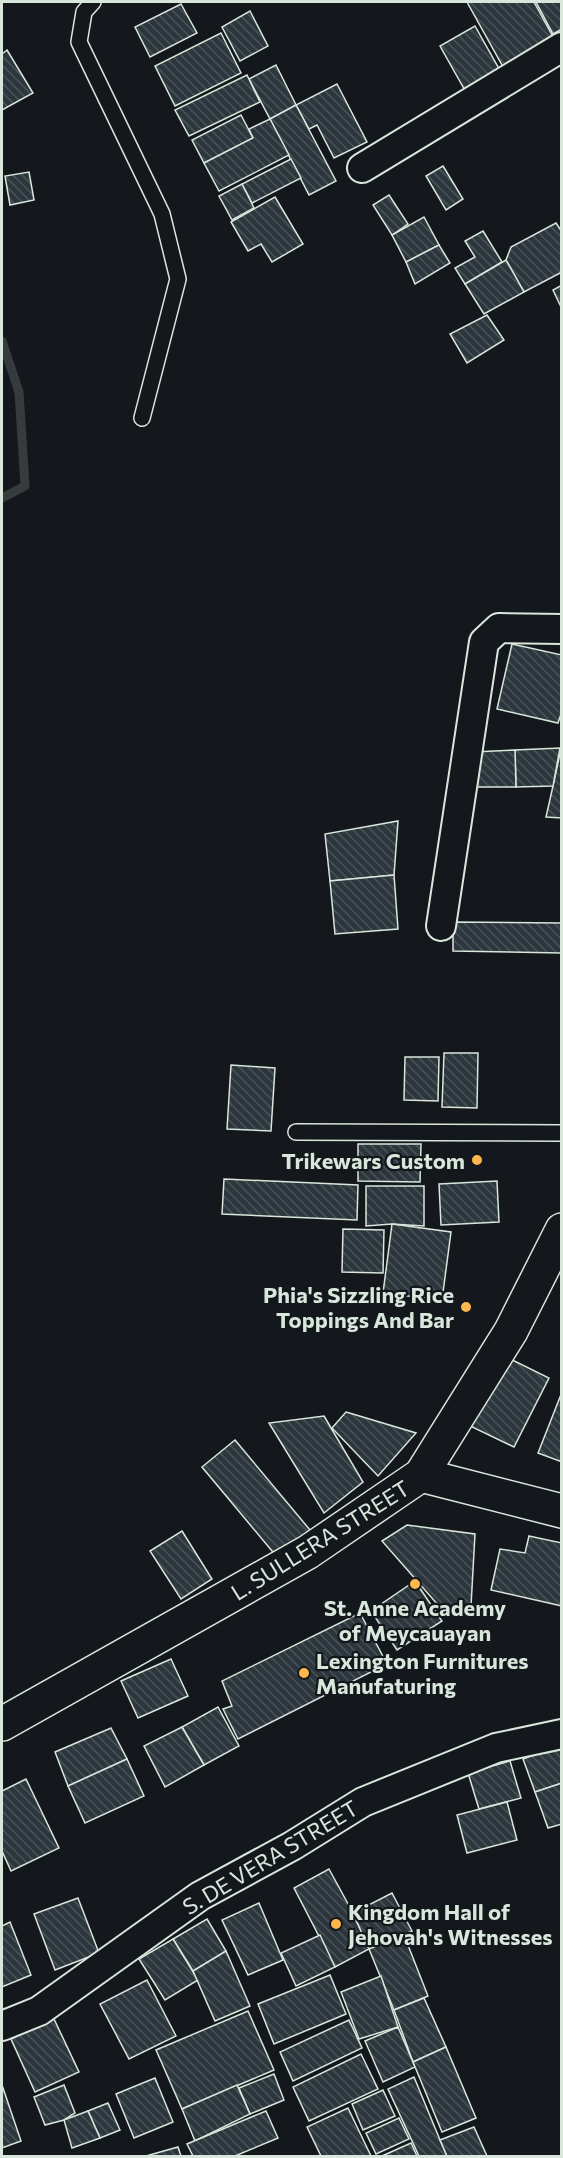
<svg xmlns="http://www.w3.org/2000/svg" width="563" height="2158" font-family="Commissioner,sans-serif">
	<defs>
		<pattern id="building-back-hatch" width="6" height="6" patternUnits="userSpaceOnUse" patternTransform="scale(1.5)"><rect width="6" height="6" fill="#2c363c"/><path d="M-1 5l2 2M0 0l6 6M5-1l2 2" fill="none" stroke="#4a5358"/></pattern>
	</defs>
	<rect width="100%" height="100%" fill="#14181c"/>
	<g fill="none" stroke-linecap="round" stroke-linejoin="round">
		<polyline stroke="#363b3e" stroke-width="9" points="2,341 19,392 25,486 2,498"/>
	</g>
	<g fill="url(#building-back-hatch)" stroke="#d8e6dc" stroke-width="1.5">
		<polygon points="467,2 534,2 558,46 507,74"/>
		<polygon points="536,2 562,2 562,29 553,34"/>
		<polygon points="181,4 197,33 150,57 135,27"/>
		<polygon points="250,11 268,46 240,61 222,27"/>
		<polygon points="475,26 502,74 467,94 440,46"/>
		<polygon points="221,33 241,73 175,106 155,66"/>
		<polygon points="7,50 33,93 2,110 2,54"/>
		<polygon points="276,65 296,105 270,119 249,79"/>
		<polygon points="247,75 260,102 189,136 175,110"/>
		<polygon points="337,84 367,142 334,158 317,125 309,129 296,105"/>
		<polygon points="296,105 336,181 309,195 270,119"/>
		<polygon points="241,115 253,138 204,163 192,140"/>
		<polygon points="270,119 289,155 219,191 204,163 253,138 249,129"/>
		<polygon points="291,159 301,178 252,203 242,184"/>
		<polygon points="443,166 463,199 446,210 426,176"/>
		<polygon points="29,172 34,200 10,205 5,176"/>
		<polygon points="242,184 254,208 232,220 219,196"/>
		<polygon points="389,195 408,224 392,235 373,205"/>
		<polygon points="275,197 303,244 272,262 261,244 248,251 231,222"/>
		<polygon points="424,217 439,245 406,262 392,235"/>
		<polygon points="556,223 562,232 562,272 524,292 506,260 511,247"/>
		<polygon points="483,231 502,262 465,284 455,268 475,257 465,241"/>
		<polygon points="439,245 450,263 415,284 406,262"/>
		<polygon points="506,260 524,292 484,314 465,284"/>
		<polygon points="562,285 562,309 553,290"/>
		<polygon points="487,315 504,340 467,363 450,334"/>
		<polygon points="512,644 562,655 562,711 558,723 497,709"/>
		<polygon points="562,744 562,818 546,817 553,786"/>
		<polygon points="560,748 553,786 516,787 515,750"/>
		<polygon points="515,750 516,787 476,787 474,752"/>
		<polygon points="398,821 394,875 330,881 325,834"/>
		<polygon points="394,875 398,929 335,934 330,881"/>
		<polygon points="453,922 562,923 562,953 453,951"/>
		<polygon points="444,1053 478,1053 477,1108 442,1107"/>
		<polygon points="405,1057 439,1057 438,1101 404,1100"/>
		<polygon points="231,1065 275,1068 271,1131 227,1129"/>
		<polygon points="358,1144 421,1144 420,1182 358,1181"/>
		<polygon points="224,1179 358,1185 357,1220 222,1214"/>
		<polygon points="497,1181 499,1222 441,1225 439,1184"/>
		<polygon points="366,1186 424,1186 424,1226 392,1224 366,1226"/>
		<polygon points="392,1224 451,1232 442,1300 383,1293"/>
		<polygon points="343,1229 384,1230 383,1273 342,1272"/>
		<polygon points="502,1355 549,1378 514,1447 468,1425"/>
		<polygon points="562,1392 562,1462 538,1453"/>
		<polygon points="346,1412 416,1433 378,1476 332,1428"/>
		<polygon points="324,1416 363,1482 324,1513 269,1423"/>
		<polygon points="235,1440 310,1530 277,1557 202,1467"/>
		<polygon points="407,1525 475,1534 471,1606 445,1613 382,1541"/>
		<polygon points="182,1531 212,1579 181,1599 150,1551"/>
		<polygon points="529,1536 562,1543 562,1606 491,1590 500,1549 525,1553"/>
		<polygon points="415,1581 442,1621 397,1650 371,1611"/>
		<polygon points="360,1613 387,1664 238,1739 223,1709 232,1706 222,1681"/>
		<polygon points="171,1659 188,1696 138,1718 121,1681"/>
		<polygon points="218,1707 239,1746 204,1765 182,1727"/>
		<polygon points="182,1727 204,1765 165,1787 144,1746"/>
		<polygon points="111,1728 127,1759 68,1786 55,1752"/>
		<polygon points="559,1746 562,1753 562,1783 535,1792 523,1759"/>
		<polygon points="127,1759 144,1796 85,1823 68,1786"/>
		<polygon points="510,1761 521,1798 479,1809 468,1773"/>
		<polygon points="26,1779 59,1848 11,1871 2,1851 2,1791"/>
		<polygon points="562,1783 562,1824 548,1828 535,1792"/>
		<polygon points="507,1802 517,1840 467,1853 457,1815"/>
		<polygon points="329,1869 353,1913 369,1949 335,1967 294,1888"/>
		<polygon points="392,1893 412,1931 369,1949 353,1913"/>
		<polygon points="78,1898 99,1953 55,1970 34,1914"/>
		<polygon points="259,1903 283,1960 248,1975 222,1920"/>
		<polygon points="207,1919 226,1951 193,1971 173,1939"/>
		<polygon points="10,1922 31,1975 2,1987 2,1926"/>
		<polygon points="320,1935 335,1967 296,1986 281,1953"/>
		<polygon points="404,1935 428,1996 394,2010 369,1949"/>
		<polygon points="173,1939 198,1980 165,2000 139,1959"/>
		<polygon points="226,1951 250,2006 215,2021 193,1971"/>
		<polygon points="330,1975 346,2014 274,2044 258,2004"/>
		<polygon points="381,1976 398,2027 359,2039 341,1992"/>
		<polygon points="147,1980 176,2036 129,2059 100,2004"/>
		<polygon points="424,1998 446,2047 413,2062 394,2010"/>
		<polygon points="248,2011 274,2070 182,2109 156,2050"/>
		<polygon points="54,2019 79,2072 35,2092 11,2039"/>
		<polygon points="349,2020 362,2048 293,2081 280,2052"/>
		<polygon points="398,2027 415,2067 383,2082 365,2041"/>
		<polygon points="446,2047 476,2118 442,2132 413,2062"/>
		<polygon points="361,2054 378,2089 309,2121 293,2087"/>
		<polygon points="274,2074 284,2100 250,2114 239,2088"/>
		<polygon points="414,2077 440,2140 447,2156 419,2156 388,2089"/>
		<polygon points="155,2078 173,2122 134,2138 116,2094"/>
		<polygon points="2,2085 21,2141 2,2148"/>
		<polygon points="64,2085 75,2113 64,2120 45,2125 34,2097"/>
		<polygon points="237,2085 250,2114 195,2141 182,2109"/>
		<polygon points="383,2090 395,2116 363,2130 352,2104"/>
		<polygon points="108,2103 120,2130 100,2138 88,2111"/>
		<polygon points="348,2108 371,2156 321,2156 307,2127"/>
		<polygon points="88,2111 100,2138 72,2148 64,2120"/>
		<polygon points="266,2111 278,2138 235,2156 193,2156 187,2144"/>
		<polygon points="399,2118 409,2139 376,2154 366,2133"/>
		<polygon points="474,2127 487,2156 447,2156 440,2140"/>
		<polygon points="411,2143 417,2156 382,2156"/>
		<polygon points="178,2147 181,2156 146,2156"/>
	</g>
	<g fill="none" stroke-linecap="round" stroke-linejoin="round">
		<defs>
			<g id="lane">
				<polyline points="93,2 84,12 79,42 162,214 178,279 142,418"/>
				<polyline points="296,1132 562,1133"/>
			</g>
			<g id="street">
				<polyline points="362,168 562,47"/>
				<polyline points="441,926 484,642 499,628 562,629"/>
				<polyline points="2,2026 39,2011 200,1896 292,1846 363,1802 496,1748 562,1734"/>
			</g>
			<g id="secondary">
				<polyline points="421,1475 562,1511"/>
				<polyline points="2,1724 308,1552 421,1475 511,1331 562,1230"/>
			</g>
		</defs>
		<use href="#lane" stroke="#d8e6dc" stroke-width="18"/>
		<use href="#street" stroke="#d8e6dc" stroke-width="32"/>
		<use href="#secondary" stroke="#d8e6dc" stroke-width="36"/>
		<use href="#lane" stroke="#14181c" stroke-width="15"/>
		<use href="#street" stroke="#14181c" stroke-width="28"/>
		<use href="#secondary" stroke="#14181c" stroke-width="33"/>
	</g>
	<g fill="#ffb74d" stroke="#14181c" stroke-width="2">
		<circle cx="477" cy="1160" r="6"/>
		<circle cx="466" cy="1307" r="6"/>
		<circle cx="415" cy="1584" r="6"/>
		<circle cx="304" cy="1673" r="6"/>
		<circle cx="336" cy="1924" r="6"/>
	</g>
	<g text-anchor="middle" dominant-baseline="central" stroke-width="4.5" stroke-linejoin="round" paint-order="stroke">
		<g font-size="22" font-weight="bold" fill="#d8e6dc" stroke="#14181c" text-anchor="end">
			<text x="465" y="1160">Trikewars Custom</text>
			<text x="454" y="1294">Phia's Sizzling Rice<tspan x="454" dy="25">Toppings And Bar</tspan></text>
			<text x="415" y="1607" text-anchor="middle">St. Anne Academy<tspan x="415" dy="25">of Meycauayan</tspan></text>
			<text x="316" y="1660" text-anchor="start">Lexington Furnitures<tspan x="316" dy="25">Manufaturing</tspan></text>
			<text x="348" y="1911" text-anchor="start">Kingdom Hall of<tspan x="348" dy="25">Jehovah's Witnesses</tspan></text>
		</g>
		<g font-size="22" fill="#d8e6dc" stroke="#14181c">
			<text transform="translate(320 1540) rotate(-32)">L. SULLERA STREET</text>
			<text transform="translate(270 1857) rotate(-31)">S. DE VERA STREET</text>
		</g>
	</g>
	<rect width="563" height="2158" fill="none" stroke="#d8e6dc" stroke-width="6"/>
</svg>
